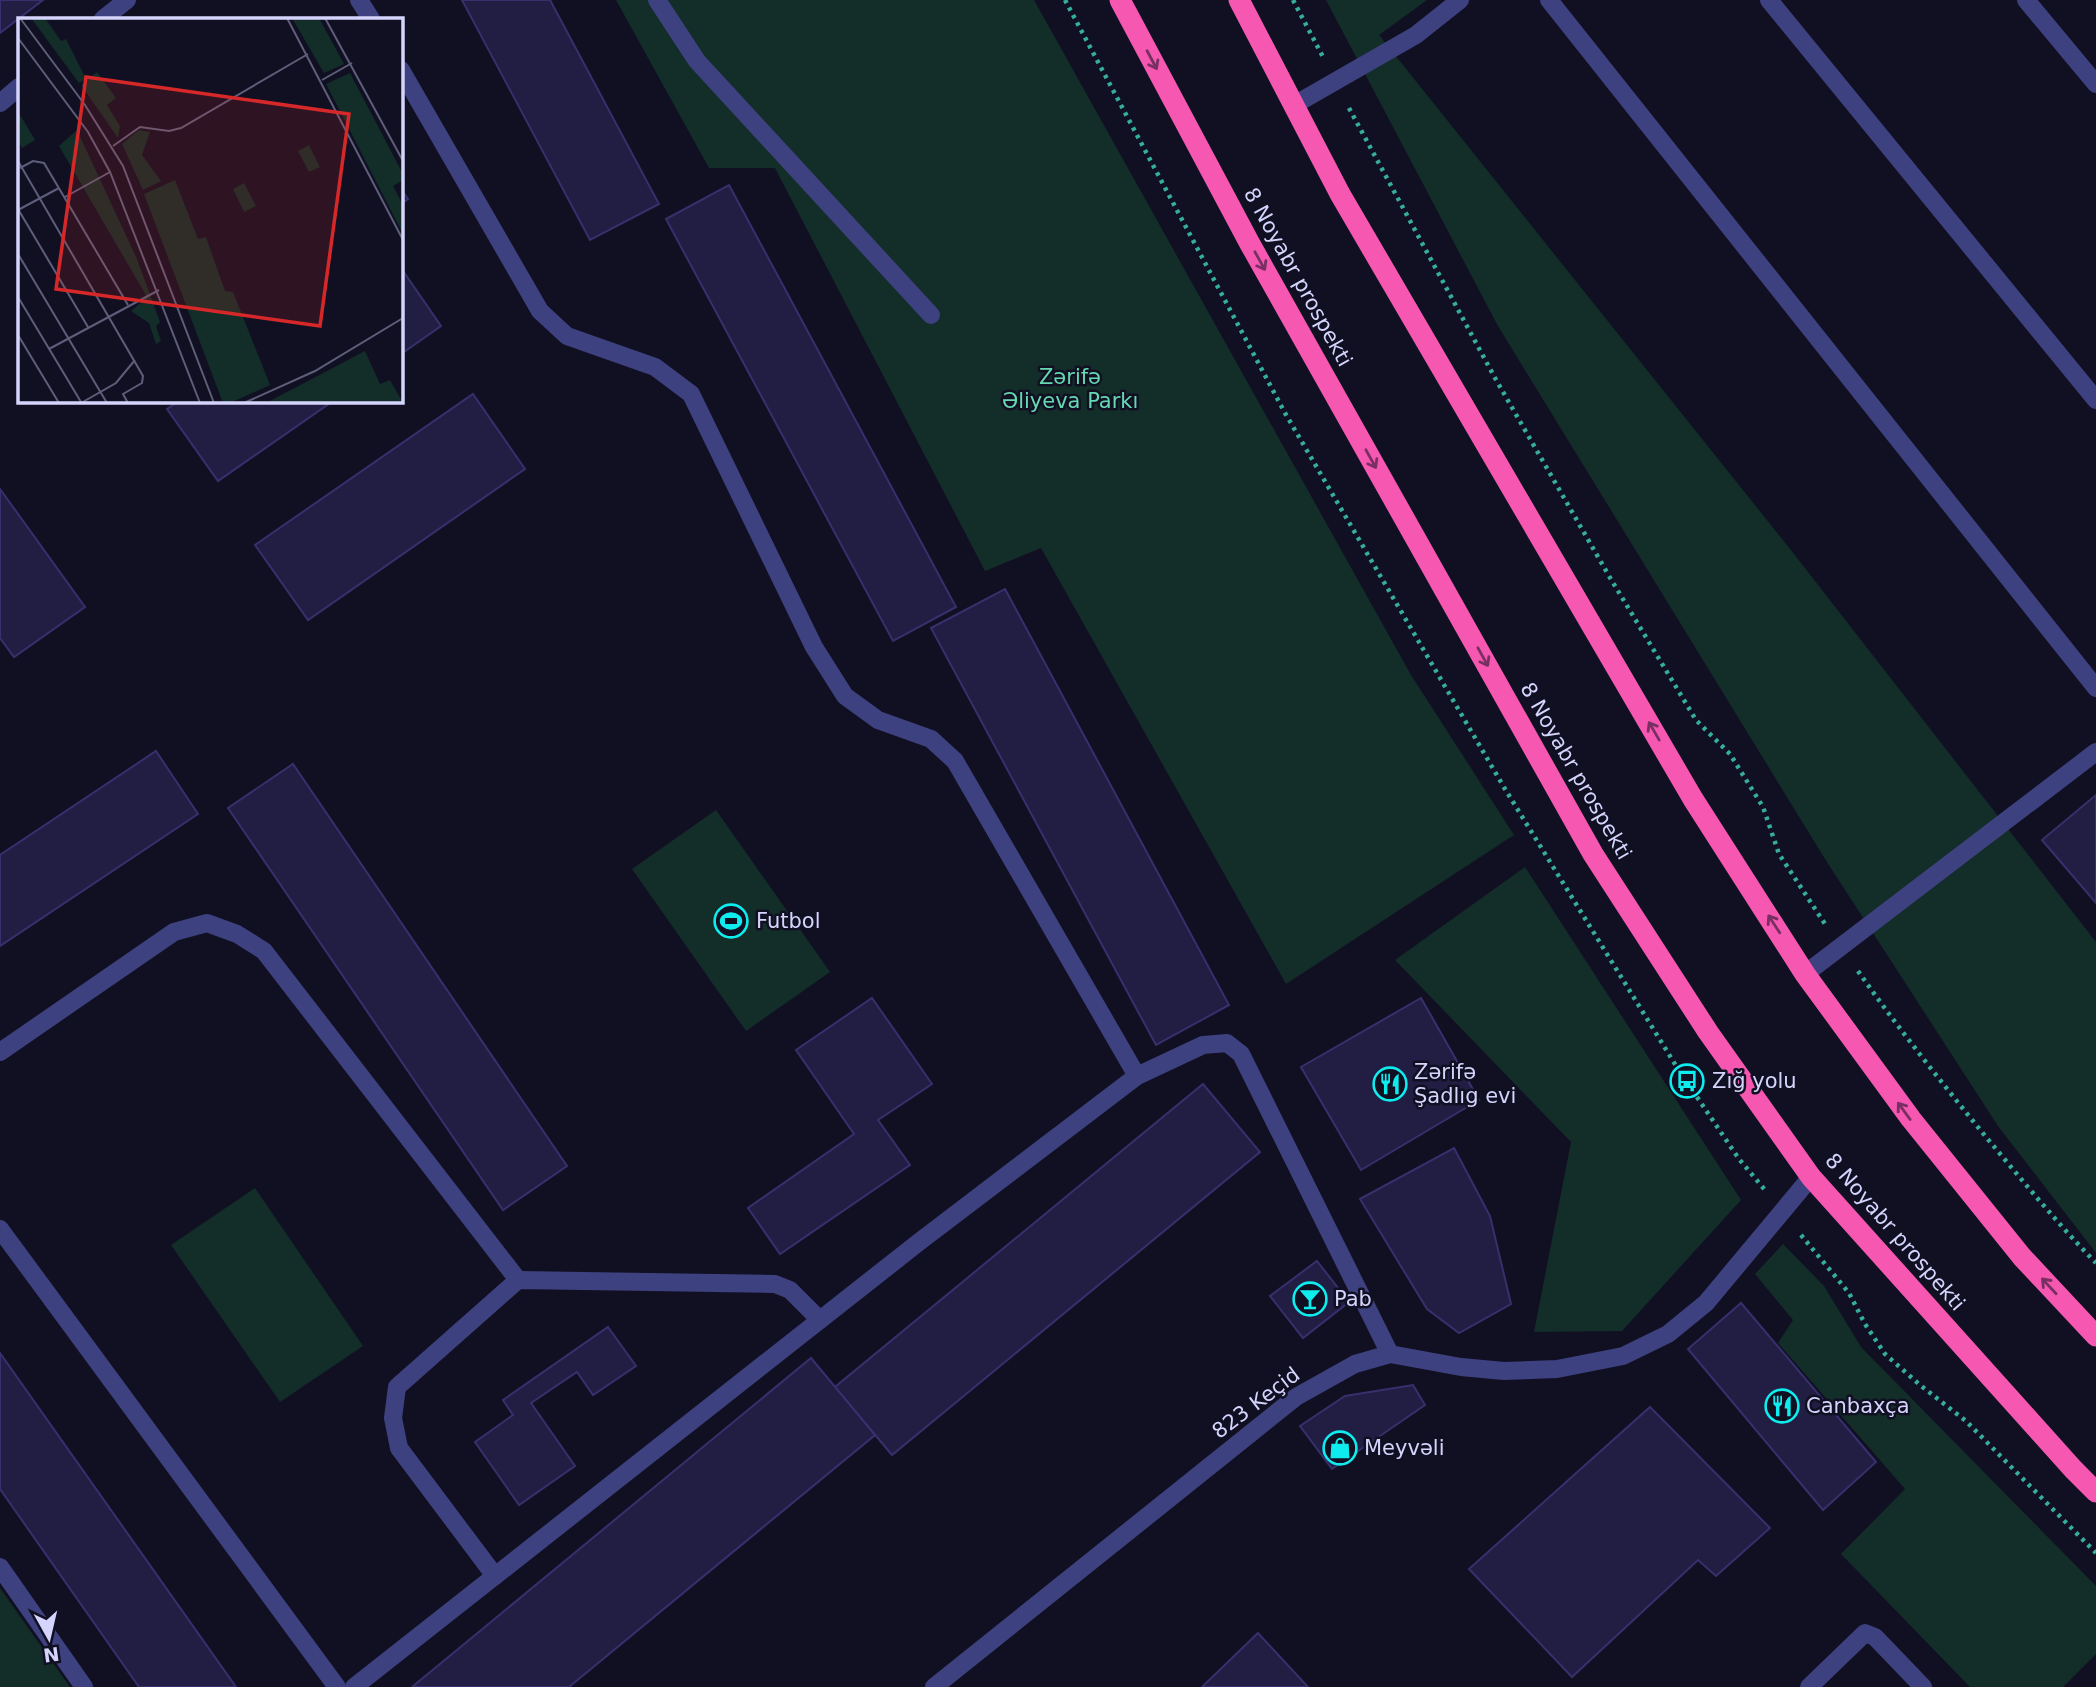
<svg xmlns="http://www.w3.org/2000/svg" width="2096" height="1687" font-family="'DejaVu Sans',sans-serif">
	<rect width="100%" height="100%" fill="#111023"/>
	<g fill="#132d29">
		<polygon points="616,0 1034,0 1411,675 1514,835 1286,984 1041,548 985,571 775,168 709,168"/>
		<polygon points="1326,0 1427,0 1379,35 1794,554 2096,942 2096,1253 1998,1126 1825,859 1498,326"/>
		<polygon points="716,810 830,972 746,1031 632,869"/>
		<polygon points="1525,867 1741,1200 1622,1331 1534,1332 1571,1142 1395,960"/>
		<polygon points="255,1188 363,1346 280,1402 171,1245"/>
		<polygon points="1783,1244 1824,1286 1861,1347 2096,1586 2096,1654 2063,1687 1970,1687 1841,1554 1905,1489 1778,1343 1793,1320 1755,1274"/>
		<polygon points="0,1588 70,1687 0,1687"/>
	</g>
	<g fill="#211d43" stroke="#37306d" stroke-width="2">
		<polygon points="0,0 43,0 0,33"/>
		<polygon points="462,0 550,0 659,204 590,240"/>
		<polygon points="729,185 956,607 893,641 666,219"/>
		<polygon points="401,189 408,199 401,204"/>
		<polygon points="401,268 441,326 401,354"/>
		<polygon points="473,394 525,469 308,620 255,545"/>
		<polygon points="179,401 333,401 218,481 167,409"/>
		<polygon points="0,489 85,607 14,657 0,638"/>
		<polygon points="1005,589 1229,1005 1156,1045 931,628"/>
		<polygon points="156,751 198,814 0,946 0,855"/>
		<polygon points="293,764 567,1166 503,1210 228,808"/>
		<polygon points="2096,795 2096,903 2042,840"/>
		<polygon points="872,998 932,1084 878,1120 910,1165 780,1254 748,1208 854,1134 796,1050"/>
		<polygon points="1421,998 1479,1100 1361,1170 1301,1067"/>
		<polygon points="1203,1084 1260,1152 892,1455 835,1387"/>
		<polygon points="1454,1148 1490,1216 1511,1304 1459,1333 1427,1309 1360,1199"/>
		<polygon points="1317,1261 1349,1302 1303,1338 1270,1296"/>
		<polygon points="1741,1303 1876,1462 1823,1510 1688,1349"/>
		<polygon points="608,1327 636,1366 593,1395 577,1372 531,1403 575,1466 519,1505 475,1442 513,1415 503,1400"/>
		<polygon points="0,1353 236,1687 139,1687 0,1489"/>
		<polygon points="811,1358 875,1435 569,1687 412,1687"/>
		<polygon points="1413,1385 1425,1405 1332,1469 1300,1426 1345,1396"/>
		<polygon points="1650,1407 1770,1528 1716,1576 1698,1560 1572,1677 1469,1569"/>
		<polygon points="1258,1633 1308,1687 1202,1687"/>
	</g>
	<g fill="none" stroke-linecap="round" stroke-linejoin="round">
		<g stroke="#36ae9c" stroke-width="4.5" stroke-dasharray="3.5 5" stroke-linecap="butt">
			<polyline points="1065,0 1285,413 1505,789 1678,1069 1739,1159 1765,1190"/>
			<polyline points="1293,0 1323,57"/>
			<polyline points="1349,108 1495,378 1609,576 1696,720 1730,754 1763,807 1779,854 1825,924"/>
			<path d="M1858 971C1898 1028 1942 1083 1986 1137 2022 1180 2057 1223 2096 1263"/>
			<polyline points="1801,1235 1849,1293 1865,1324 1885,1354 1920,1385 1966,1421 2096,1553"/>
		</g>
		<g stroke="#3e417f" stroke-width="18">
			<polyline points="359,0 371,19"/>
			<polyline points="657,0 697,61 931,315"/>
			<polyline points="1549,0 2096,688"/>
			<polyline points="1769,0 2096,400"/>
			<polyline points="2026,0 2096,84"/>
			<polyline points="103,19 127,0"/>
			<polyline points="401,70 540,311 567,336 655,367 691,394 814,647 845,696 878,720 931,739 955,761 1137,1076"/>
			<polyline points="0,103 19,87"/>
			<polyline points="1294,105 1416,35 1460,0"/>
			<polyline points="1805,974 2096,752"/>
			<polyline points="0,1052 174,932 207,923 237,934 264,951 518,1280"/>
			<polyline points="0,1229 337,1687"/>
			<polyline points="0,1567 84,1687"/>
			<polyline points="495,1576 399,1448 393,1418 397,1387 518,1280 775,1284 790,1290 820,1320"/>
			<polyline points="354,1687 919,1242 1137,1076 1203,1045 1227,1043 1241,1054 1390,1354"/>
			<polyline points="934,1687 1296,1397 1355,1364 1390,1354 1461,1367 1504,1371 1557,1369 1623,1356 1668,1334 1706,1303 1811,1177"/>
			<polyline points="1809,1687 1865,1633 1875,1637 1923,1687"/>
		</g>
		<g stroke="#f557b1" stroke-width="21">
			<polyline points="1120,0 1250,244 1593,854 1708,1032 1811,1177 2073,1469 2096,1492"/>
			<polyline points="1239,0 1340,194 1693,799 1805,974 1911,1119 2022,1257 2096,1336"/>
		</g>
	</g>
	<defs><path id="oneway-shaft" d="M-6 0H5M1.5-3L5.5 0L1.5 3" fill="none" stroke-width="1.6" stroke-linecap="round" stroke-linejoin="round" transform="scale(1.75)"/></defs>
	<g stroke="#783063">
		<use href="#oneway-shaft" transform="translate(1152 60) rotate(62)"/>
		<use href="#oneway-shaft" transform="translate(1260 261) rotate(61)"/>
		<use href="#oneway-shaft" transform="translate(1371 459) rotate(61)"/>
		<use href="#oneway-shaft" transform="translate(1483 657) rotate(61)"/>
		<use href="#oneway-shaft" transform="translate(1654 731) rotate(-120)"/>
		<use href="#oneway-shaft" transform="translate(1774 924) rotate(-123)"/>
		<use href="#oneway-shaft" transform="translate(1904 1111) rotate(-126)"/>
		<use href="#oneway-shaft" transform="translate(2049 1286) rotate(-133)"/>
	</g>
	<defs>
		<symbol id="stadium-ring" viewBox="-11 -11 22 22"><circle r="9.5" fill="#111023" stroke="#0fecee" stroke-width="1.5"/><path d="M0-5a6.5 5 0 1 0 0 10a6.5 5 0 1 0 0-10ZM-3.5-1.8h7v3.6h-7Z" fill="#0fecee"/></symbol>
		<symbol id="bus-ring" viewBox="-11 -11 22 22"><circle r="9.5" fill="#111023" stroke="#0fecee" stroke-width="1.5"/><path d="M-5-6H5V4H4V6H2V4H-2V6H-4V4H-5ZM-3.5-4V0h7V-4ZM-3.5 1.2v1.5H-2V1.2ZM2 1.2v1.5H3.5V1.2Z" fill="#0fecee"/></symbol>
		<symbol id="restaurant-ring" viewBox="-11 -11 22 22"><circle r="9.5" fill="#111023" stroke="#0fecee" stroke-width="1.5"/><path d="M-5-6h1v4h1v-4h1v4h1v-4h1v5L-1.5 .5V6h-2V.5L-5-1ZM5-6V6H3V1.5H1.5Q1.5-4 5-6Z" fill="#0fecee"/></symbol>
		<symbol id="bar-ring" viewBox="-11 -11 22 22"><circle r="9.5" fill="#111023" stroke="#0fecee" stroke-width="1.5"/><path d="M-6-5H6L.8 .8V4.5H3.5V6h-7V4.5H-.8V.8Z" fill="#0fecee"/></symbol>
		<symbol id="shop-ring" viewBox="-11 -11 22 22"><circle r="9.5" fill="#111023" stroke="#0fecee" stroke-width="1.5"/><path d="M-5-2.5h2.3a2.7 3.5 0 0 1 5.4 0H5L5.5 6h-11ZM-1.5-2.5h3a1.5 2.3 0 0 0-3 0Z" fill="#0fecee"/></symbol>
	</defs>
	<g fill-rule="evenodd">
		<use href="#stadium-ring" x="712" y="902" width="38" height="38"/>
		<use href="#bus-ring" x="1668" y="1062" width="38" height="38"/>
		<use href="#restaurant-ring" x="1371" y="1065" width="38" height="38"/>
		<use href="#bar-ring" x="1291" y="1280" width="38" height="38"/>
		<use href="#restaurant-ring" x="1763" y="1387" width="38" height="38"/>
		<use href="#shop-ring" x="1321" y="1429" width="38" height="38"/>
	</g>
	<g text-anchor="middle" dominant-baseline="central" stroke-width="5" stroke-linejoin="round" paint-order="stroke">
		<g font-size="21" fill="#d5d4fc" stroke="#111023">
			<text transform="translate(1298 277) rotate(61)">8 Noyabr prospekti</text>
			<text transform="translate(1576 771) rotate(60)">8 Noyabr prospekti</text>
			<text transform="translate(1895 1232) rotate(49)">8 Noyabr prospekti</text>
			<text transform="translate(1256 1403) rotate(-37)">823 Keçid</text>
		</g>
		<g font-size="21" fill="#65d8b1" stroke="#111023">
			<text x="1070" y="377">Zərifə<tspan x="1070" dy="24">Əliyeva Parkı</tspan></text>
		</g>
		<g font-size="21" fill="#d5d4fc" stroke="#111023" text-anchor="start">
			<text x="756" y="921">Futbol</text>
			<text x="1414" y="1072">Zərifə<tspan x="1414" dy="24">Şadlıg evi</tspan></text>
			<text x="1712" y="1081">Zığ yolu</text>
			<text x="1334" y="1299">Pab</text>
			<text x="1806" y="1406">Canbaxça</text>
			<text x="1364" y="1448">Meyvəli</text>
		</g>
	</g>
	<g transform="translate(18 18)">
		<rect width="385" height="385" fill="#111023"/>
		<path d="M13 0H27L43 23 48 21 68 61 61 65ZM274 0H301L326 46 306 55ZM79 54 98 80 89 87 102 108 100 120 63 67ZM332 55 385 156V162L375 168 385 187V216L308 66ZM1 95 17 122 4 130 0 123ZM59 112 119 241 142 304 138 308 143 323 138 326 131 305 113 293 129 279 41 128ZM121 112 132 114 124 137 143 163 125 172 104 126ZM291 127 302 149 291 154 280 133ZM157 162 180 221 188 219 207 273 215 274 252 367 212 385H205L126 176ZM226 165 238 188 226 194 215 171ZM347 333 362 366 372 362 385 385H248Z" fill="#132d29"/>
		<path fill="none" stroke="#5f5e7a" stroke-width="2" d="M2 0 67 87 105 148 196 385M269 0 385 222M307 0 385 143M0 20 70 114 92 154 182 385M304 62 334 45M95 128 122 109 151 113 163 110 290 36M0 143 125 358 124 365 105 376 110 385M2 150 15 143 26 145 110 287M47 179 92 154M0 191 70 309M0 192 41 170M0 236 89 385M0 279 63 384M0 317 41 385M31 331 141 272M63 385 98 365 117 342M226 385 297 353 385 300"/>
		<path fill="#d62828" fill-opacity="0.15" stroke="#d62828" stroke-width="3.5" d="M68 59 331 96 302 308 38 271Z"/>
		<rect width="385" height="385" fill="none" stroke="#d5d4fc" stroke-width="3.5"/>
	</g>
	<g transform="translate(49 1638) rotate(172)" stroke="#111023" stroke-width="5" paint-order="stroke">
	<path d="M0-5L12 26L0 18L-12 26Z" fill="#d5d4fc"/>
	<text y="-10" font-size="19" font-weight="bold" text-anchor="middle" fill="#d5d4fc">N</text>
	</g>
</svg>
